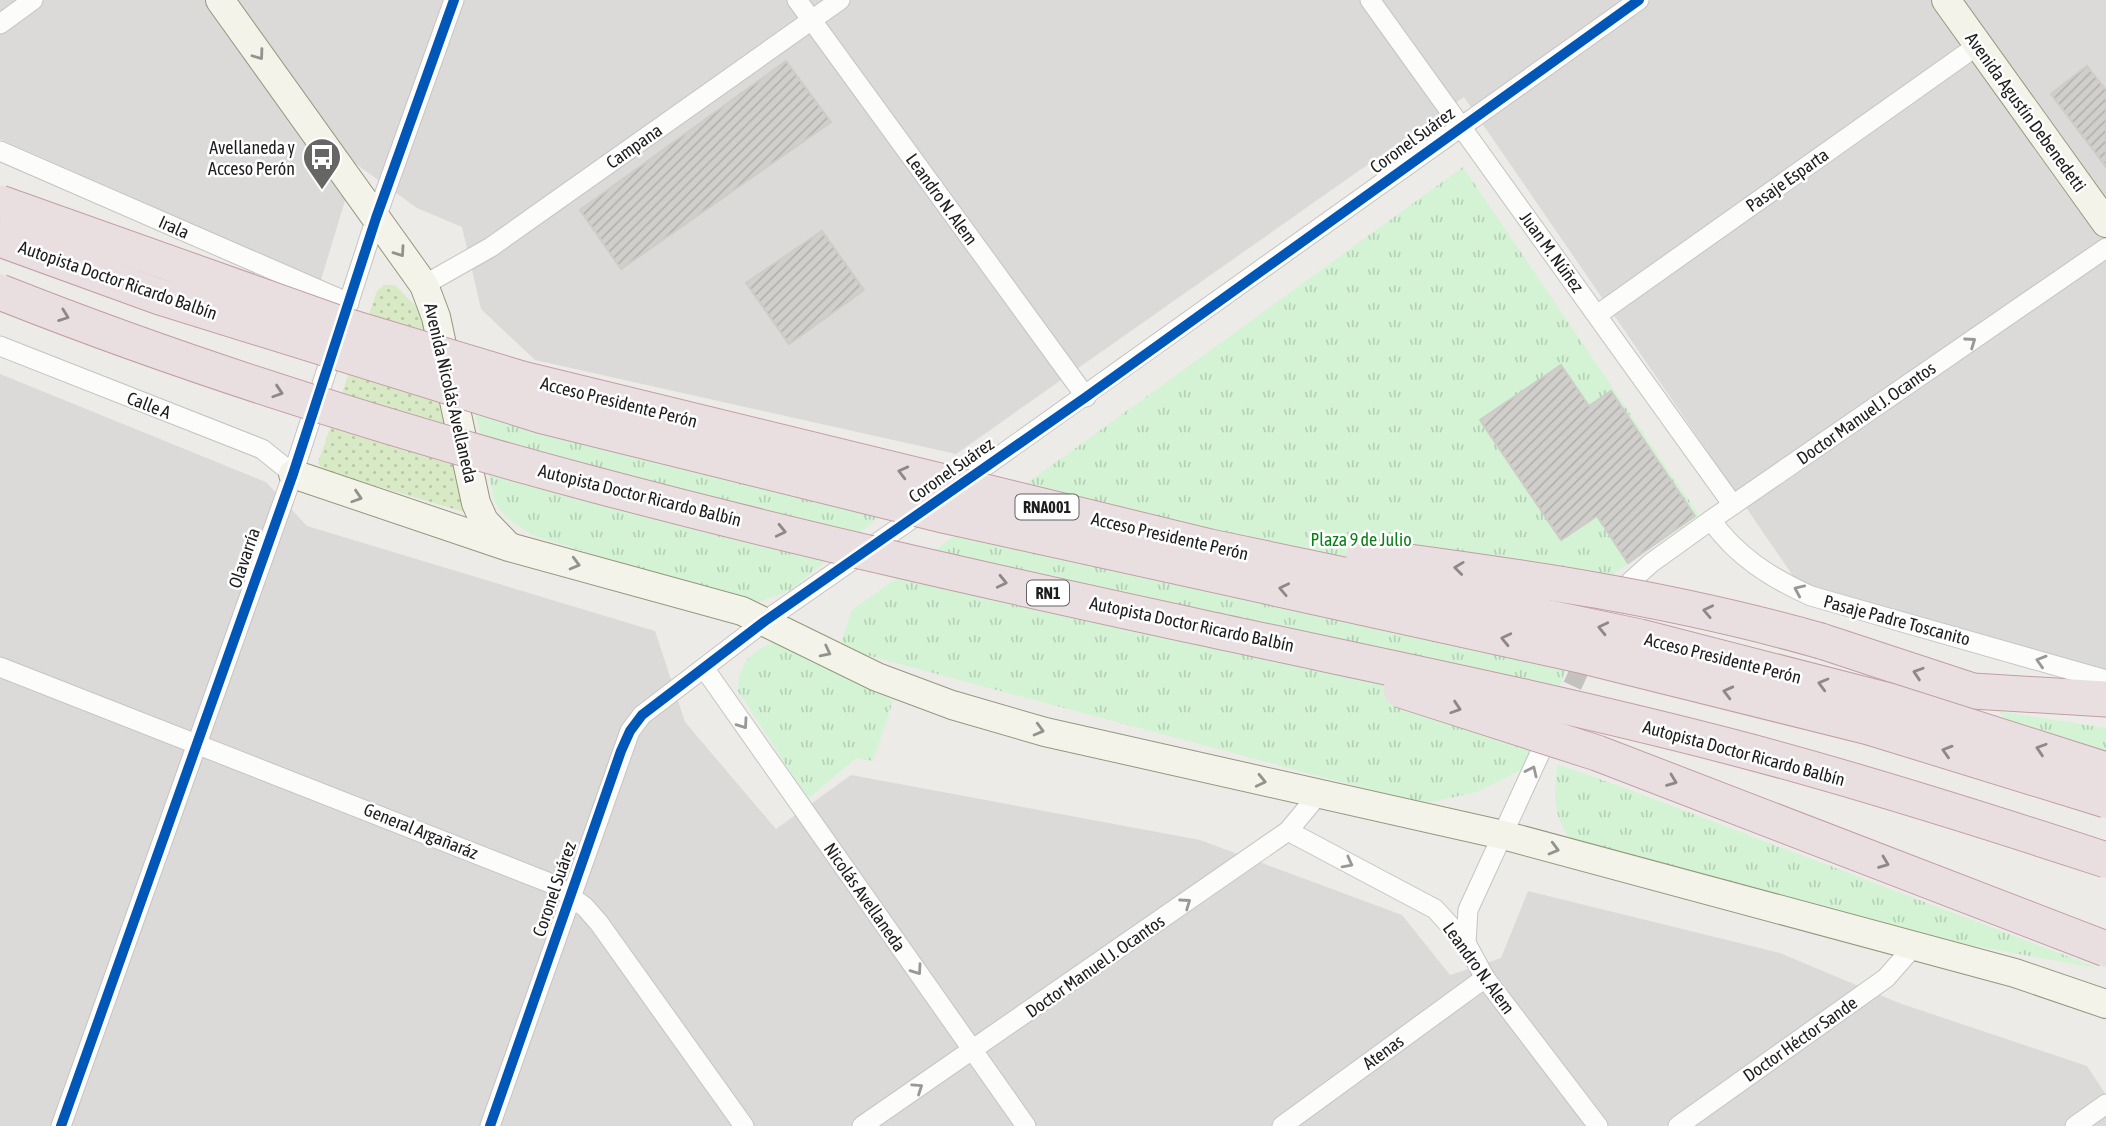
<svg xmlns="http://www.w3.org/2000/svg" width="2106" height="1126" font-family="'Asap Condensed',sans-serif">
	<defs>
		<pattern id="grass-dots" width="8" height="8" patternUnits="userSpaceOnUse" patternTransform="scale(1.75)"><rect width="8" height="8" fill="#d8eac5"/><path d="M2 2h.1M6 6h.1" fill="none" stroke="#b9c8a9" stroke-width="1.8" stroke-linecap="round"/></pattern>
		<pattern id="park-tufts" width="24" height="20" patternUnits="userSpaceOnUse" patternTransform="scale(1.75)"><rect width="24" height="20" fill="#d4f3d5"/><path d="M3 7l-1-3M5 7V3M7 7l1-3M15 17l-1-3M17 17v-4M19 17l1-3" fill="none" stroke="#b6d0b6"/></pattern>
		<pattern id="building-hatch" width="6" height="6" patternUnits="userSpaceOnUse" patternTransform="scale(1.75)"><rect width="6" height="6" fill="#d1cfcc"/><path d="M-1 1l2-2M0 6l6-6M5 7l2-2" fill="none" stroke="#b3b1af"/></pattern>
	</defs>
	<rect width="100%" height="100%" fill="#ecebe7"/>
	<g fill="#dbdad8">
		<polygon points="0,0 2106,0 2106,672 1800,586 1464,97 956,454 535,360 481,309 462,227 417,208 356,164 321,280 0,139"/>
		<polygon points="0,374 266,482 307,526 655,631 685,722 776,829 851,775 1200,840 1402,915 1450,975 1501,958 1528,891 1780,953 1899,1003 2087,1066 2106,1095 2106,1126 0,1126"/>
	</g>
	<polygon fill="url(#grass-dots)" points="384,285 395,285 419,310 471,514 323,470 318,463 377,291"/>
	<g fill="url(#park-tufts)">
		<polygon points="1463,167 1699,515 1616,572 1589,615 1525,768 1477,792 1423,804 840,648 851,611"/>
		<polygon points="463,356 934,471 791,590 753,604 532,535 507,518 495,503"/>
		<path d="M774 643 893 701 873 761 856 758 808 799 738 691C738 666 750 650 774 643Z"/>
		<polygon points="1998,711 2106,728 2106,817"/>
		<path d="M1557 764 1633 791 2101 969 1936 939 1572 842C1552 813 1554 799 1557 764Z"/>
	</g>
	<g fill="url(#building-hatch)" stroke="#cfccc8" stroke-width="2">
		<polygon points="786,61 831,122 621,269 580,210"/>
		<polygon points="2087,66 2106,90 2106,167 2051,94"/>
		<polygon points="822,231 864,290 789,344 746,283"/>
		<polygon points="1561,365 1589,406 1611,391 1695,516 1628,563 1597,516 1561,540 1480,420"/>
	</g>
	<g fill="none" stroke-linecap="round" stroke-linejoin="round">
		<polyline stroke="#c3c2bf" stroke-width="19" stroke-dasharray="19 10" stroke-linecap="butt" points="1560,712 1609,607 1623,590"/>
		<defs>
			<g id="street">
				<polyline points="797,0 1086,397"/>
				<polyline points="1370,0 1733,505"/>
				<polyline points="0,24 33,0"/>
				<polyline points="0,151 349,303"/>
				<polyline points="424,285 491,247 840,0"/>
				<polyline points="1597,315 1978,45"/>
				<polyline points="0,346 262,449 293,474"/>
				<polyline points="956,487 1639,0"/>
				<path d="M1711 520C1736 556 1771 578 1811 596L2106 680"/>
				<polyline points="1630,582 1651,563 1711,520 2106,248"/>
				<polyline points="0,667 555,885 585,907 599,923 744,1126"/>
				<polyline points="704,668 1026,1126"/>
				<polyline points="1288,831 1435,909 1466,943 1485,978 1598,1126"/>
				<polyline points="1466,943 1468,910 1541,751"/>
				<polyline points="61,1126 293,474 376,218 454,0"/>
				<polyline points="490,1126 630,731 642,715 765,621 926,509"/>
				<polyline points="862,1126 1288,831 1318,795"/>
				<polyline points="1282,1126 1485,978"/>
				<polyline points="1678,1126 1886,978 1915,945"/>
				<polyline points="2075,1126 2106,1104"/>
			</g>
			<g id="secondary">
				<polyline points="220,0 424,285 436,317 476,503 484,521 507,545"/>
				<polyline points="1946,0 2106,223"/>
				<polyline points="293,474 509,547 742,611 877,677 952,705 1045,732 1503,835 2015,973 2106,1004"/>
			</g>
			<polyline id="highway" points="1821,641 1973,691 2106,699"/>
		</defs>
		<use href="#street" stroke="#c5c4c3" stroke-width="21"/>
		<use href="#secondary" stroke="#95977e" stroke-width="30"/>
		<use href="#highway" stroke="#c29da7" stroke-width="37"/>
		<use href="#street" stroke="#fcfcfb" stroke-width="19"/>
		<use href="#secondary" stroke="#f3f3ea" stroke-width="28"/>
		<use href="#highway" stroke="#eadfe0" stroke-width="35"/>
		<defs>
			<g id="highway-bridge">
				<polyline points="0,203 346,326 522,379 1210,547 1640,637 1889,701 2106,770"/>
				<polyline points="0,239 160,297 543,416 947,516 1584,656 1869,727 2106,800"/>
				<path d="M0 292C388 446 797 540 1204 628 1379 666 1555 701 1728 746 1855 779 1981 819 2106 860"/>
				<path d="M1364 556C1518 576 1671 598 1821 641"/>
				<polyline points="1401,690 1597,753 2106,949"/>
			</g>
		</defs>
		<use href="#highway-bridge" stroke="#c29da7" stroke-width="37" stroke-linecap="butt"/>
		<use href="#highway-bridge" stroke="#eadfe0" stroke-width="35"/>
		<defs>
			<g id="cycleway">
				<polyline points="61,1126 293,474 376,218 454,0"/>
				<polyline points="490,1126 621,751 630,731 642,715 765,621 1086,397 1639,0"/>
			</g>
		</defs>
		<use href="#cycleway" stroke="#fff" stroke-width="15"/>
		<use href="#cycleway" stroke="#0057b8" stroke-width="10"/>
	</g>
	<defs><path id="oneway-chevron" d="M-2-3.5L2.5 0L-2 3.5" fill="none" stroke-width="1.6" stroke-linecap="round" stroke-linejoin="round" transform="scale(1.75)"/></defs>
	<g stroke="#93938e">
		<use href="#oneway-chevron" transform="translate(259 55) rotate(54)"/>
		<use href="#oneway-chevron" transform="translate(400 252) rotate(55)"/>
		<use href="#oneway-chevron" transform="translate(357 497) rotate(18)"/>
		<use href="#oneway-chevron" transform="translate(575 564) rotate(15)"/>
		<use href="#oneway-chevron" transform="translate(826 652) rotate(27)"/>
		<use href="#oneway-chevron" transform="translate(1039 730) rotate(15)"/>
		<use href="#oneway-chevron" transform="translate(1261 781) rotate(13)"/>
		<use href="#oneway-chevron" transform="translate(1554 849) rotate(15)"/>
	</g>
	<g stroke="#8e8889">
		<use href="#oneway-chevron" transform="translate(64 316) rotate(20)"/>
		<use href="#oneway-chevron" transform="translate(278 392) rotate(18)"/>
		<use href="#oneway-chevron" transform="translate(903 472) rotate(-166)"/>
		<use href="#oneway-chevron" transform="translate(781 531) rotate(13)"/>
		<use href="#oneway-chevron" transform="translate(1459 568) rotate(-173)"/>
		<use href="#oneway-chevron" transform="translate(1002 582) rotate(13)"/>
		<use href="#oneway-chevron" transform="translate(1284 589) rotate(-168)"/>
		<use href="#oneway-chevron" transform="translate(1708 611) rotate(-168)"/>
		<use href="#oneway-chevron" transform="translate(1603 628) rotate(-167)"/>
		<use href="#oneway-chevron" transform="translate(1506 639) rotate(-167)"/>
		<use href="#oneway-chevron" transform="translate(1918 673) rotate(-162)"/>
		<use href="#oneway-chevron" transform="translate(1823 684) rotate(-165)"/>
		<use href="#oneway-chevron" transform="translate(1728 692) rotate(-166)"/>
		<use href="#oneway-chevron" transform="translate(1456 708) rotate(18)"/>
		<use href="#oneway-chevron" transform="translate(2041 749) rotate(-162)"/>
		<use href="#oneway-chevron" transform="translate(1947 751) rotate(-163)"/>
		<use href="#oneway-chevron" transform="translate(1672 781) rotate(21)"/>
		<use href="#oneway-chevron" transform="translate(1884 863) rotate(21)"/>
	</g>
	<g stroke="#989898">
		<use href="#oneway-chevron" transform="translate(1971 342) rotate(-35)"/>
		<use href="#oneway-chevron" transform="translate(1799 590) rotate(-156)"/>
		<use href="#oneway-chevron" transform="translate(2041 661) rotate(-163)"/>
		<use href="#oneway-chevron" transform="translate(743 724) rotate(55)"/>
		<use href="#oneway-chevron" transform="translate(1532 771) rotate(-65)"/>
		<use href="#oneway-chevron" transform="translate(1348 863) rotate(28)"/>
		<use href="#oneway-chevron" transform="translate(1186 903) rotate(-35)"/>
		<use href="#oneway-chevron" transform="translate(917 970) rotate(55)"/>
		<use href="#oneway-chevron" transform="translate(918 1088) rotate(-34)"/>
	</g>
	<defs>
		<symbol id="bus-pin" viewBox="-11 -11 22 30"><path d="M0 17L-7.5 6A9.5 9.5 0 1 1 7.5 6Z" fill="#666664" stroke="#fff"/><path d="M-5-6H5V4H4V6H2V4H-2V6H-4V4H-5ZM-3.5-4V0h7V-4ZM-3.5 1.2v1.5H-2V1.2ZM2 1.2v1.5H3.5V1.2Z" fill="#fff"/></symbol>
	</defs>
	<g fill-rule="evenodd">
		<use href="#bus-pin" x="300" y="135" width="44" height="60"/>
	</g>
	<g text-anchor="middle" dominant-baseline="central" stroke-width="5" stroke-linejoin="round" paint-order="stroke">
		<g fill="#fff" stroke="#626262" stroke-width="2">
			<rect x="1015.5" y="494.5" width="63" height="25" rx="5"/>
			<rect x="1027" y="580.5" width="42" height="25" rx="5"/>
		</g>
		<g font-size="16" font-weight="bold" fill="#1e1e1e">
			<text x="1047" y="507">RNA001</text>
			<text x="1048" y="593">RN1</text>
		</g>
		<g font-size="18" fill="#1e1e1e" stroke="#fff">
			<text transform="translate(2026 112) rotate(54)">Avenida Agustín Debenedetti</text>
			<text transform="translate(1412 140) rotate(-36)">Coronel Suárez</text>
			<text transform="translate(634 146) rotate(-35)">Campana</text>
			<text transform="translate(1787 180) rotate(-35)">Pasaje Esparta</text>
			<text transform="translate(942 199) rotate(54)">Leandro N. Alem</text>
			<text transform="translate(174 227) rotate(24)">Irala</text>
			<text transform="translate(1552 252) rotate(54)">Juan M. Núñez</text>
			<text transform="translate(118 280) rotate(19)">Autopista Doctor Ricardo Balbín</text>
			<text transform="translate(451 393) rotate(77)">Avenida Nicolás Avellaneda</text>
			<text transform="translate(619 402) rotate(14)">Acceso Presidente Perón</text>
			<text transform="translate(149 405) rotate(21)">Calle A</text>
			<text transform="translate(1866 413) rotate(-35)">Doctor Manuel J. Ocantos</text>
			<text transform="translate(951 470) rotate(-35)">Coronel Suárez</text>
			<text transform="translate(640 495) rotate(14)">Autopista Doctor Ricardo Balbín</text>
			<text transform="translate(1170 536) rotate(13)">Acceso Presidente Perón</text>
			<text transform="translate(244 558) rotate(-71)">Olavarría</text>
			<text transform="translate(1897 620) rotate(15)">Pasaje Padre Toscanito</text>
			<text transform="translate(1192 624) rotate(12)">Autopista Doctor Ricardo Balbín</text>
			<text transform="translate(1723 658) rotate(14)">Acceso Presidente Perón</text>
			<text transform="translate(1744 753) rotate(15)">Autopista Doctor Ricardo Balbín</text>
			<text transform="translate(421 831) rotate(22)">General Argañaráz</text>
			<text transform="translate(554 889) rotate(-71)">Coronel Suárez</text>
			<text transform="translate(865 897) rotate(55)">Nicolás Avellaneda</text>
			<text transform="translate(1095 966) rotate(-35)">Doctor Manuel J. Ocantos</text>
			<text transform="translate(1479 968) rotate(54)">Leandro N. Alem</text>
			<text transform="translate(1800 1039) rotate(-35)">Doctor Héctor Sande</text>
			<text transform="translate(1383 1052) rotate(-36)">Atenas</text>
		</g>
		<g font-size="18" fill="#1e1e1e" stroke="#fff" text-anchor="end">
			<text x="295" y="147">Avellaneda y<tspan x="295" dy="21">Acceso Perón</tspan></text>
		</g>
		<g font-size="18" fill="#0a7f16" stroke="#fff">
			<text x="1361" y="539">Plaza 9 de Julio</text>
		</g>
	</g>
</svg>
